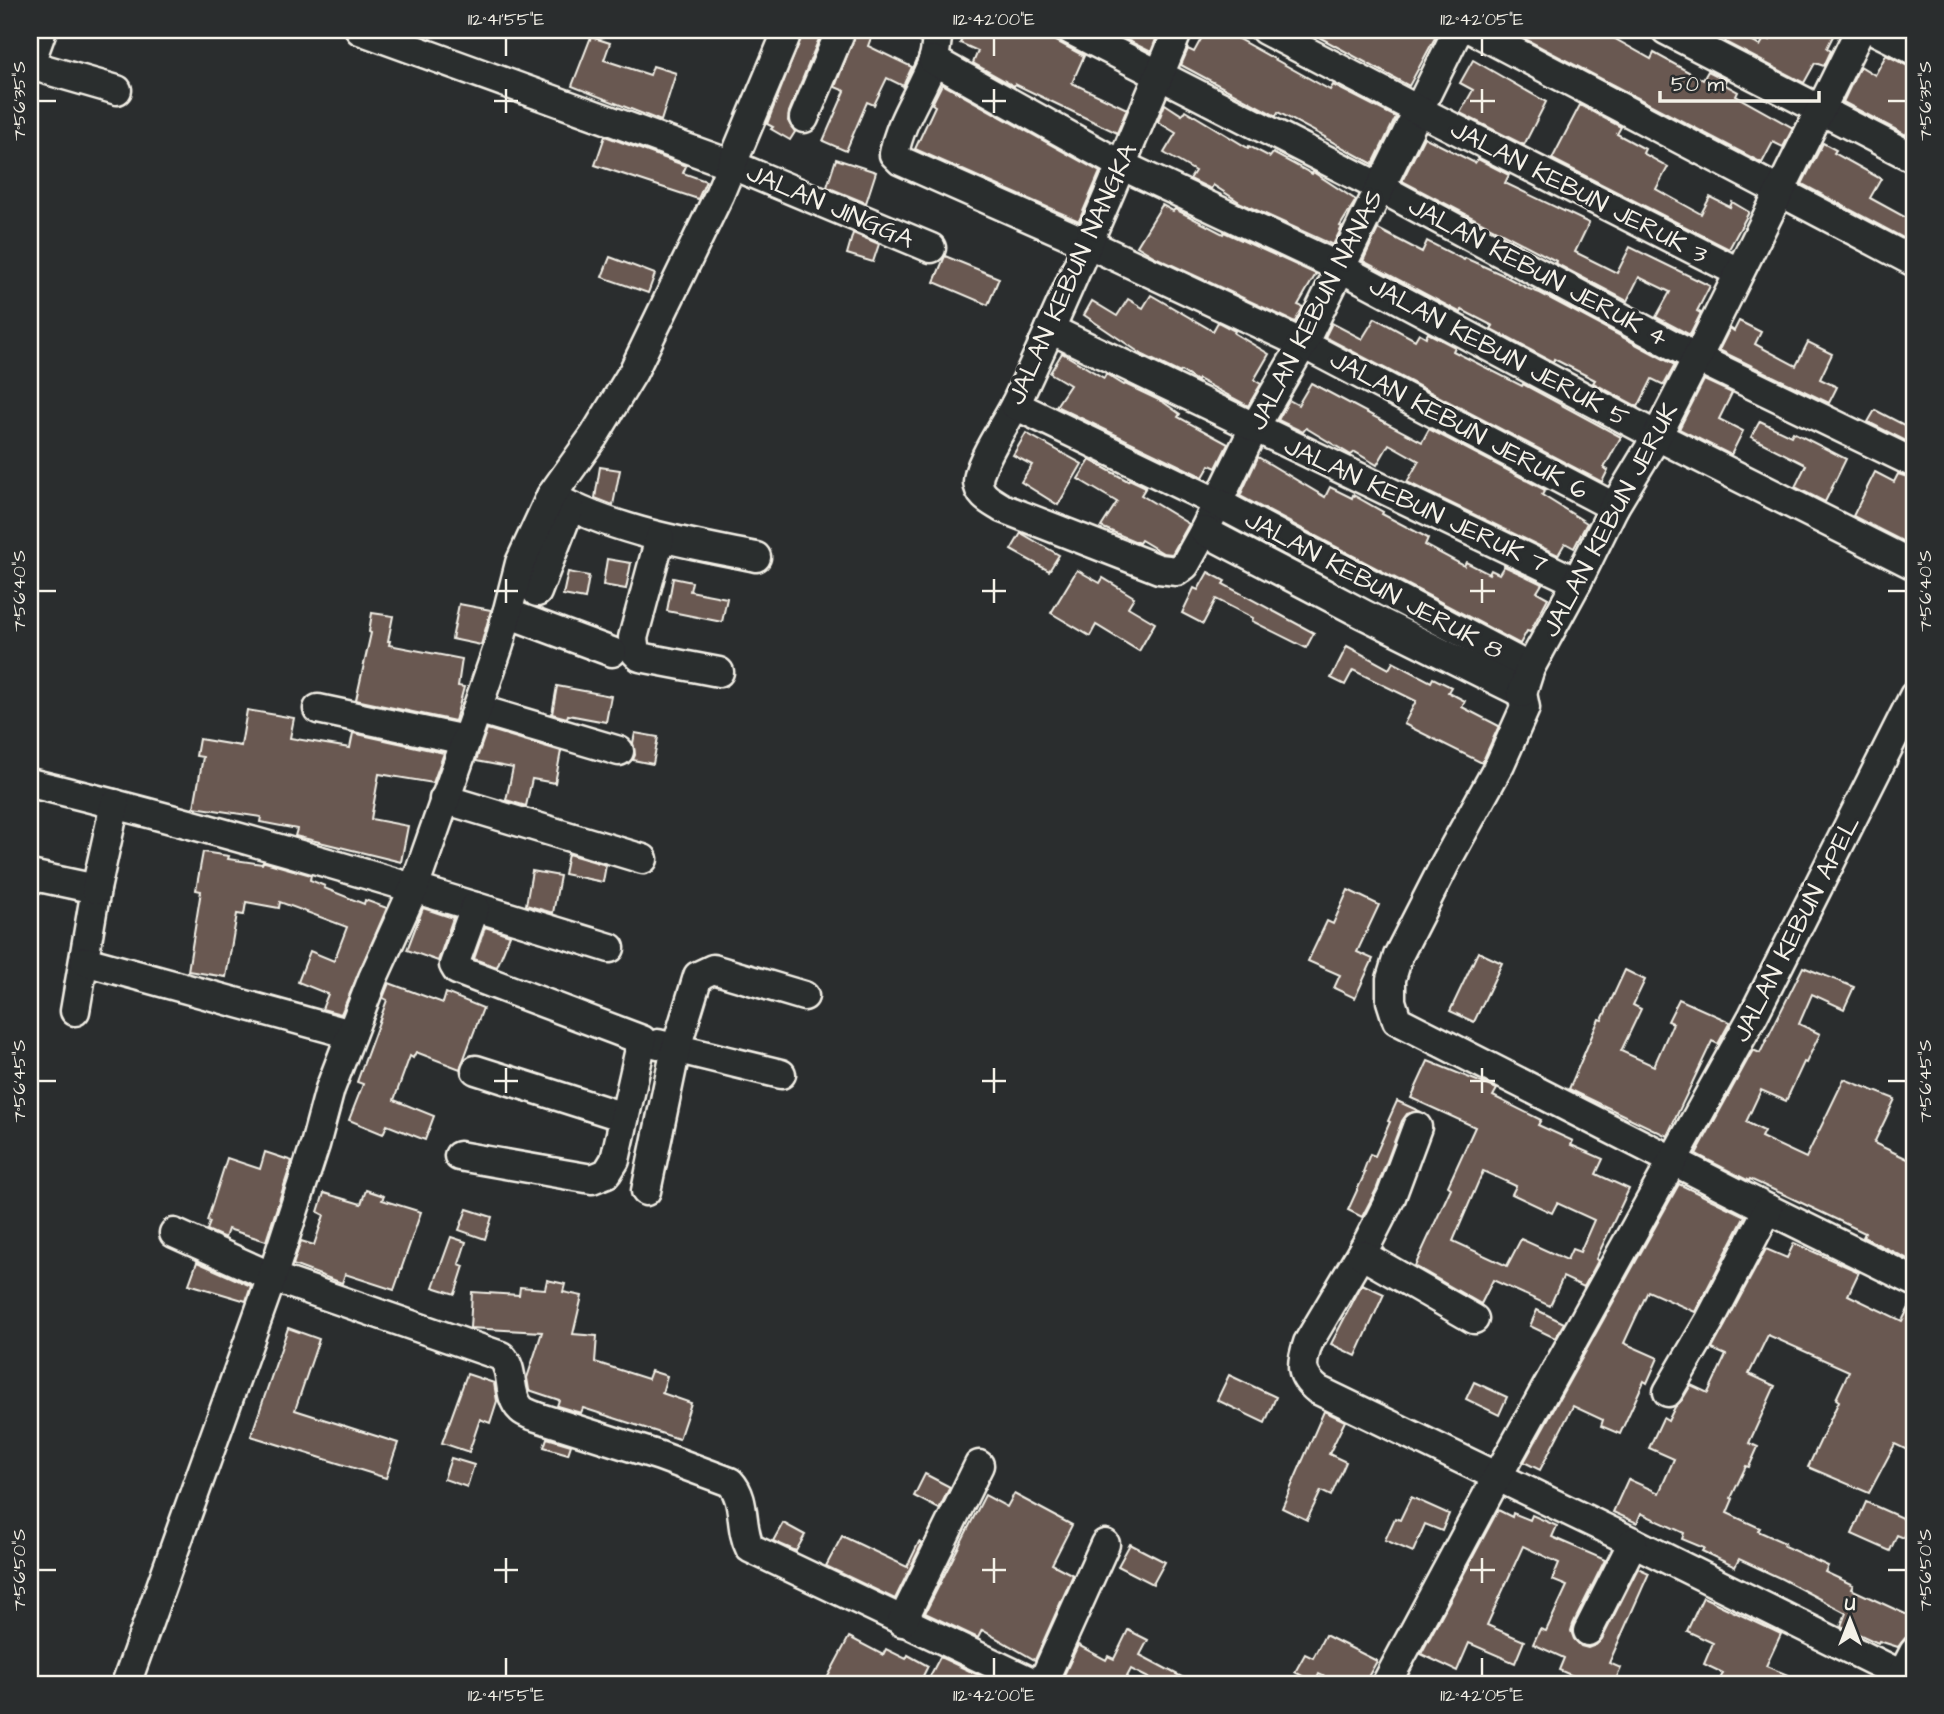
<svg xmlns="http://www.w3.org/2000/svg" width="1944" height="1714" font-family="'Architects Daughter',sans-serif">
	<rect width="100%" height="100%" fill="#2a2d2e"/>
	<filter id="ink" filterUnits="userSpaceOnUse"><feTurbulence type="fractalNoise" baseFrequency=".0143" numOctaves="2"/><feDisplacementMap in="SourceGraphic" scale="14" xChannelSelector="R" yChannelSelector="G"/><feConvolveMatrix kernelMatrix="1 2 1 2 8 2 1 2 1" color-interpolation-filters="sRGB"/></filter>
	<g filter="url(#ink)">
		<g fill="#695851" stroke="#f4f1e8" stroke-width="2" fill-rule="evenodd">
			<polygon points="804,30 813,30 821,34 789,112 788,121 795,132 790,140 771,129 773,127 767,124"/>
			<polygon points="857,30 874,30 868,46 912,67 903,86 887,78 874,105 867,102 846,151 823,141 845,91 835,87"/>
			<polygon points="966,30 1036,30 1084,56 1072,83 1127,109 1117,133 1044,98 1015,84 1014,86 973,63 978,51 960,43"/>
			<polygon points="1107,30 1156,30 1159,31 1151,52"/>
			<polygon points="1206,30 1222,30 1330,90 1333,85 1396,117 1373,164 1325,138 1325,137 1278,112 1276,116 1181,65 1188,49 1194,52"/>
			<polygon points="1306,30 1423,30 1436,36 1409,86"/>
			<polygon points="1508,30 1614,30 1610,36 1651,59 1654,53 1703,80 1708,71 1726,80 1724,84 1738,92 1736,96 1793,128 1783,147 1773,142 1762,163"/>
			<polygon points="1731,30 1760,46 1765,37 1770,40 1775,30 1836,30 1827,48 1831,51 1824,66 1815,63 1804,83 1725,42"/>
			<polygon points="591,37 610,43 604,60 650,75 653,66 676,73 661,121 572,86"/>
			<polygon points="1886,55 1914,69 1914,119 1906,135 1843,102 1860,66 1875,75"/>
			<polygon points="1473,60 1546,102 1524,145 1460,113 1473,90 1460,83"/>
			<polygon points="942,84 1100,172 1079,221 915,149 935,106 932,104"/>
			<polygon points="1165,104 1182,115 1185,110 1248,148 1249,146 1270,157 1273,153 1312,174 1313,172 1356,200 1340,226 1342,227 1333,245 1241,203 1213,185 1211,189 1190,179 1195,171 1164,153 1176,133 1158,122"/>
			<polygon points="1580,105 1621,127 1617,134 1645,149 1643,153 1668,167 1656,189 1701,214 1710,197 1730,207 1732,202 1749,212 1729,249 1552,159"/>
			<polygon points="605,136 686,166 683,173 706,181 698,199 595,165"/>
			<polygon points="1424,137 1475,163 1478,159 1509,175 1505,183 1589,223 1575,252 1617,273 1630,247 1710,286 1697,311 1701,313 1690,335 1656,317 1670,292 1639,277 1627,301 1555,263 1556,261 1402,181"/>
			<polygon points="1823,143 1836,150 1834,153 1881,179 1870,198 1914,222 1914,227 1907,240 1802,184"/>
			<polygon points="836,159 876,172 866,203 827,187"/>
			<polygon points="1162,205 1173,211 1175,209 1223,234 1224,232 1316,274 1298,305 1303,307 1295,322 1155,257 1137,246"/>
			<polygon points="1378,229 1422,252 1427,241 1464,260 1465,258 1501,274 1529,289 1540,293 1675,365 1664,385 1652,379 1638,407 1593,383 1595,380 1554,359 1553,362 1491,329 1493,326 1462,310 1461,313 1363,261"/>
			<polygon points="853,233 879,244 873,262 847,254"/>
			<polygon points="945,256 999,278 988,305 934,282"/>
			<polygon points="610,257 655,274 648,293 602,277"/>
			<polygon points="1151,295 1213,331 1218,322 1235,331 1234,333 1269,354 1254,380 1261,384 1248,406 1198,379 1197,381 1181,371 1180,373 1143,355 1084,315 1092,301 1117,316 1128,299 1143,308"/>
			<polygon points="1375,318 1415,340 1419,333 1426,337 1428,333 1455,347 1453,351 1522,386 1523,384 1621,437 1604,468 1608,470 1602,482 1325,337 1332,323 1362,339"/>
			<polygon points="1739,321 1761,332 1755,344 1796,366 1808,342 1832,354 1820,379 1837,387 1829,403 1719,350 1730,328 1734,331"/>
			<polygon points="1062,353 1104,378 1106,374 1124,385 1125,384 1163,402 1180,414 1178,417 1228,444 1216,468 1210,465 1203,477 1056,406 1070,385 1050,373"/>
			<polygon points="1704,380 1732,393 1719,419 1743,431 1731,455 1679,429"/>
			<polygon points="1311,383 1422,442 1429,429 1545,490 1542,495 1587,523 1574,548 1565,543 1558,555 1407,482 1419,461 1389,444 1377,465 1355,452 1351,455 1306,428 1303,432 1278,420 1289,400 1298,405"/>
			<polygon points="1875,410 1914,430 1914,445 1868,422"/>
			<polygon points="1760,421 1791,436 1793,432 1846,459 1825,502 1795,487 1806,465 1751,437"/>
			<polygon points="1026,433 1082,464 1058,505 1021,482 1032,465 1013,455"/>
			<polygon points="1258,457 1325,497 1330,487 1352,498 1353,495 1383,512 1382,514 1428,538 1425,545 1464,566 1466,562 1489,574 1491,570 1499,574 1504,566 1542,584 1537,592 1548,598 1530,632 1527,631 1520,644 1240,496"/>
			<polygon points="1090,460 1128,481 1129,479 1146,487 1141,495 1189,524 1172,554 1163,553 1141,540 1139,543 1101,527 1117,502 1078,479"/>
			<polygon points="600,467 620,470 613,505 595,498"/>
			<polygon points="1875,472 1894,482 1898,474 1914,479 1914,547 1853,516"/>
			<polygon points="1021,533 1059,555 1049,571 1011,550"/>
			<polygon points="607,559 631,563 626,589 603,585"/>
			<polygon points="1077,570 1100,583 1103,578 1134,597 1128,607 1155,623 1139,651 1096,625 1090,636 1051,613"/>
			<polygon points="568,572 589,576 585,599 563,595"/>
			<polygon points="1208,572 1225,581 1223,584 1314,633 1306,648 1252,621 1253,618 1216,599 1203,624 1182,613 1194,588 1198,590"/>
			<polygon points="673,578 692,582 690,591 727,598 722,622 667,611"/>
			<polygon points="459,604 491,610 481,645 452,639"/>
			<polygon points="372,613 393,616 388,641 390,641 389,645 462,659 458,686 464,687 455,721 356,700 371,633 369,632"/>
			<polygon points="1347,646 1389,669 1393,662 1431,682 1433,678 1451,687 1448,692 1465,701 1462,707 1499,726 1482,763 1404,724 1416,701 1353,670 1345,685 1331,678"/>
			<polygon points="557,686 611,696 606,722 568,715 567,718 552,714"/>
			<polygon points="247,710 294,718 290,738 350,748 353,733 444,753 433,783 379,774 371,819 408,826 401,862 295,836 297,829 260,822 261,817 194,807 203,757 196,756 199,739 241,746"/>
			<polygon points="487,729 561,751 555,783 532,779 526,806 506,800 513,768 476,761"/>
			<polygon points="635,733 658,737 653,764 633,760 635,755 633,743"/>
			<polygon points="203,852 229,856 228,859 262,864 263,862 265,862 311,875 310,880 325,886 324,888 364,904 365,900 387,908 341,1014 322,1009 328,994 298,982 310,951 334,961 347,927 280,902 279,908 246,902 244,915 237,914 226,977 188,971 201,891 196,890"/>
			<polygon points="568,854 606,865 603,882 564,874"/>
			<polygon points="532,871 560,876 553,913 526,905"/>
			<polygon points="1348,890 1379,905 1357,952 1373,959 1355,998 1334,988 1340,975 1308,961 1327,921 1333,924"/>
			<polygon points="423,908 453,918 438,961 407,950"/>
			<polygon points="485,927 510,935 497,967 474,959"/>
			<polygon points="1478,952 1502,963 1474,1022 1450,1011"/>
			<polygon points="1803,967 1854,987 1844,1009 1812,994 1799,1024 1820,1034 1806,1063 1804,1062 1786,1101 1761,1090 1746,1122 1764,1131 1761,1137 1806,1158 1844,1079 1895,1099 1874,1143 1914,1162 1914,1262 1863,1237 1865,1233 1787,1196 1750,1179 1749,1181 1696,1154 1753,1050 1760,1053"/>
			<polygon points="1625,970 1645,980 1633,1005 1641,1009 1621,1051 1654,1066 1673,1023 1668,1021 1679,999 1730,1022 1718,1044 1712,1041 1667,1136 1569,1089 1599,1019 1602,1020"/>
			<polygon points="389,983 443,1003 446,993 483,1008 460,1069 416,1052 413,1058 410,1056 394,1100 434,1116 425,1140 387,1125 383,1134 349,1120 363,1084 357,1082 387,1000 383,998"/>
			<path d="M1428 1061 1497 1089 1493 1096 1541 1120 1538 1125 1573 1141 1571 1145 1603 1159 1596 1174 1629 1189 1596 1259 1598 1261 1584 1287 1563 1277 1550 1306 1493 1280 1481 1304 1415 1266 1451 1188 1448 1186 1475 1127 1411 1098ZM1483 1171 1516 1186 1512 1194 1552 1213 1557 1203 1594 1220 1580 1252 1572 1249 1567 1260 1521 1239 1507 1266 1453 1241Z"/>
			<polygon points="1397,1101 1419,1111 1407,1114 1402,1121 1376,1190 1362,1217 1348,1210 1365,1173 1363,1172 1370,1154 1375,1156 1390,1122 1388,1121"/>
			<polygon points="265,1152 292,1161 266,1241 228,1229 225,1238 207,1230 210,1222 207,1221 227,1158 260,1169"/>
			<polygon points="1679,1184 1745,1216 1695,1312 1648,1291 1624,1343 1658,1358 1647,1383 1644,1381 1620,1434 1601,1426 1603,1420 1573,1406 1540,1470 1524,1462"/>
			<polygon points="366,1190 384,1196 382,1200 421,1212 394,1290 345,1274 342,1283 293,1265 301,1241 314,1245 324,1215 318,1212 324,1193 361,1204"/>
			<polygon points="467,1209 492,1217 485,1239 459,1230"/>
			<polygon points="451,1237 466,1242 459,1264 464,1266 455,1294 433,1287"/>
			<polygon points="1794,1243 1859,1272 1848,1295 1902,1321 1914,1298 1914,1434 1907,1450 1895,1444 1869,1493 1808,1467 1839,1401 1836,1399 1849,1371 1768,1335 1749,1374 1775,1386 1749,1443 1758,1447 1749,1467 1746,1466 1731,1498 1733,1499 1727,1513 1760,1528 1758,1531 1785,1543 1784,1546 1828,1566 1825,1572 1853,1585 1851,1589 1914,1618 1914,1635 1905,1638 1898,1647 1879,1641 1878,1643 1841,1626 1846,1613 1782,1579 1739,1559 1735,1567 1702,1551 1704,1548 1682,1539 1684,1533 1641,1513 1637,1523 1613,1512 1628,1479 1659,1493 1674,1459 1649,1448 1663,1418 1668,1421 1675,1407 1682,1400 1691,1385 1708,1393 1726,1355 1712,1349 1766,1249 1787,1258"/>
			<polygon points="197,1262 251,1286 246,1301 189,1284"/>
			<polygon points="547,1280 565,1284 563,1292 582,1296 573,1334 597,1336 595,1362 648,1379 651,1371 667,1376 662,1393 691,1403 679,1439 583,1408 581,1413 557,1406 559,1400 529,1390 527,1378 542,1332 470,1328 472,1292 519,1295 520,1287 545,1289"/>
			<polygon points="1362,1284 1384,1294 1356,1356 1331,1344"/>
			<polygon points="1537,1310 1564,1323 1555,1338 1530,1326"/>
			<polygon points="288,1328 319,1339 295,1410 398,1443 386,1478 251,1436"/>
			<polygon points="467,1374 494,1383 497,1401 490,1423 480,1419 469,1452 442,1443"/>
			<polygon points="1229,1375 1276,1397 1265,1423 1217,1400"/>
			<polygon points="1474,1382 1507,1397 1499,1415 1466,1399"/>
			<polygon points="1324,1411 1345,1421 1329,1454 1346,1462 1331,1496 1321,1491 1307,1520 1282,1508"/>
			<polygon points="547,1438 571,1445 568,1454 544,1447"/>
			<polygon points="451,1458 474,1465 467,1487 444,1479"/>
			<polygon points="925,1474 950,1487 939,1509 914,1496"/>
			<polygon points="1014,1494 1072,1525 1052,1564 1073,1575 1035,1660 982,1630 978,1638 925,1613 985,1495 1007,1507"/>
			<polygon points="1411,1497 1449,1514 1442,1531 1425,1524 1413,1552 1385,1540 1395,1518 1400,1520"/>
			<polygon points="1866,1502 1911,1522 1904,1538 1897,1535 1890,1551 1852,1534"/>
			<polygon points="1498,1510 1512,1517 1513,1513 1530,1520 1532,1515 1557,1526 1552,1537 1605,1560 1573,1624 1571,1631 1574,1639 1581,1646 1588,1648 1596,1645 1602,1639 1638,1568 1649,1573 1609,1663 1621,1668 1614,1684 1592,1684 1559,1670 1564,1658 1533,1644 1540,1629 1546,1631 1567,1586 1552,1580 1559,1563 1523,1546 1487,1625 1524,1641 1515,1663 1469,1643 1457,1671 1421,1654"/>
			<polygon points="783,1523 805,1535 796,1551 773,1541"/>
			<polygon points="842,1536 907,1567 919,1542 922,1544 895,1599 826,1566"/>
			<polygon points="1130,1544 1165,1562 1153,1584 1118,1566"/>
			<polygon points="1703,1597 1781,1634 1766,1666 1809,1684 1718,1684 1723,1673 1704,1664 1713,1643 1687,1631"/>
			<polygon points="1128,1630 1148,1640 1140,1655 1195,1684 1160,1684 1131,1669 1123,1684 1100,1684 1085,1677 1081,1684 1064,1675 1078,1645 1106,1660 1108,1656 1114,1659"/>
			<polygon points="1325,1635 1377,1661 1364,1684 1339,1684 1319,1674 1315,1683 1295,1672 1305,1654 1313,1658"/>
			<polygon points="849,1637 883,1655 886,1649 906,1659 908,1655 928,1666 919,1684 824,1684"/>
			<polygon points="940,1657 991,1681 997,1684 941,1684 929,1678"/>
		</g>
		<g fill="none" stroke-linecap="round" stroke-linejoin="round">
			<defs>
				<g id="minor">
					<polyline points="360,30 730,164 931,248"/>
					<path d="M929 30 938 33C936 42 936 52 933 61 921 93 900 120 894 154L901 161 1087 243 1303 344 1614 507"/>
					<polyline points="1071,30 1379,187 1697,358 1914,463"/>
					<path d="M1178 30C1126 154 1074 279 1017 401 1008 421 978 462 978 482 979 496 991 501 1002 508L1159 569 1177 571 1185 565 1204 531 1254 428 1303 344 1458 30"/>
					<polyline points="1265,30 1420,111 1738,272"/>
					<polyline points="1473,30 1914,262"/>
					<polyline points="1666,30 1914,158"/>
					<polyline points="1874,30 1914,50"/>
					<polyline points="933,60 1121,165 1341,268 1657,436 1914,565"/>
					<polyline points="30,63 42,30"/>
					<polyline points="30,65 117,90"/>
					<polyline points="804,118 841,30"/>
					<polyline points="1050,329 1577,582"/>
					<polyline points="1015,405 1218,503 1530,668"/>
					<path d="M551 496C613 531 687 543 756 557"/>
					<polyline points="1204,531 1363,614 1522,693"/>
					<polyline points="660,538 633,638 635,652 640,657 719,672"/>
					<polyline points="537,592 570,507"/>
					<polyline points="507,613 612,652"/>
					<polyline points="1522,693 1525,708 1500,764 1446,862 1398,956 1391,979 1391,1001 1397,1020 1768,1209 1914,1281"/>
					<polyline points="1522,693 1530,668 1577,582 1614,507 1657,436 1697,358 1860,30"/>
					<polyline points="318,709 465,740"/>
					<polyline points="477,709 619,751"/>
					<path d="M30 783C225 830 418 889 610 948"/>
					<polyline points="444,799 643,859"/>
					<polyline points="30,875 96,889 75,1011"/>
					<polyline points="96,889 115,804"/>
					<polyline points="85,961 351,1034"/>
					<polyline points="658,1044 781,1074"/>
					<polyline points="476,1070 624,1117"/>
					<path d="M1417 1127 1391 1197 1369 1240 1308 1343C1301 1364 1299 1375 1318 1390L1633 1542 1914 1681"/>
					<polyline points="459,1156 592,1179 607,1173 615,1160 642,1040 457,970 454,965 475,907"/>
					<polyline points="646,1191 676,1048 698,976 713,969 804,996"/>
					<path d="M174 1233 272 1277 501 1356C516 1370 506 1395 521 1409 525 1413 532 1415 537 1417L660 1456 730 1482C747 1500 739 1527 750 1548L1036 1684"/>
					<polyline points="1361,1254 1474,1319"/>
					<polyline points="1668,1392 1710,1320 1768,1209"/>
					<polyline points="902,1622 979,1465"/>
					<polyline points="1588,1631 1633,1542"/>
					<polyline points="1902,1675 1914,1652"/>
					<polyline points="126,1684 272,1277 315,1145 330,1089 373,978 414,888 477,709 499,645 520,563 551,496 594,436 633,372 719,195 788,30"/>
					<polyline points="1042,1684 1105,1544"/>
					<polyline points="1386,1684 1497,1477 1753,1016 1914,696"/>
				</g>
			</defs>
			<use href="#minor" stroke="#f4f1e8" stroke-width="33"/>
			<use href="#minor" stroke="#2a2d2e" stroke-width="28"/>
		</g>
	</g>
	<path fill="none" stroke="#f4f1e8" stroke-width="2.5" d="M506 38V56M994 38V56M1482 38V56M506 89V113M994 89V113M1482 89V113M38 101H56M494 101H518M982 101H1006M1470 101H1495M1888 101H1906M506 579V603M994 579V603M1482 579V603M38 591H56M494 591H518M982 591H1006M1470 591H1495M1888 591H1906M506 1068V1093M994 1068V1093M1482 1068V1093M38 1081H56M494 1081H518M982 1081H1006M1470 1081H1495M1888 1081H1906M506 1558V1583M994 1558V1583M1482 1558V1583M38 1570H56M494 1570H518M982 1570H1006M1470 1570H1495M1888 1570H1906M506 1658V1676M994 1658V1676M1482 1658V1676"/>
	<g text-anchor="middle" dominant-baseline="central" stroke-width="7" stroke-linejoin="round" paint-order="stroke">
		<g font-size="26" fill="#f4f1e8" stroke="#2a2d2e">
			<text transform="translate(1579 192) rotate(27)">JALAN KEBUN JERUK 3</text>
			<text transform="translate(830 206) rotate(23)">JALAN JINGGA</text>
			<text transform="translate(1538 272) rotate(28)">JALAN KEBUN JERUK 4</text>
			<text transform="translate(1072 274) rotate(-66)">JALAN KEBUN NANGKA</text>
			<text transform="translate(1316 310) rotate(-63)">JALAN KEBUN NANAS</text>
			<text transform="translate(1499 352) rotate(28)">JALAN KEBUN JERUK 5</text>
			<text transform="translate(1459 425) rotate(28)">JALAN KEBUN JERUK 6</text>
			<text transform="translate(1416 505) rotate(25)">JALAN KEBUN JERUK 7</text>
			<text transform="translate(1610 520) rotate(-62)">JALAN KEBUN JERUK</text>
			<text transform="translate(1374 585) rotate(28)">JALAN KEBUN JERUK 8</text>
			<text transform="translate(1796 929) rotate(-63)">JALAN KEBUN APEL</text>
		</g>
	</g>
	<rect width="1944" height="1714" fill="none" stroke="#2a2d2e" stroke-width="77"/>
	<g transform="translate(1850 1620)" stroke="#2a2d2e" stroke-width="5" paint-order="stroke">
	<path d="M0-5L12 26L0 18L-12 26Z" fill="#f4f1e8"/>
	<text y="-10" font-size="19" font-weight="bold" text-anchor="middle" fill="#f4f1e8">U</text>
	</g>
	<path d="M1660 91v10h159v-10" fill="none" stroke="#f4f1e8" stroke-width="3.5"/>
	<text x="1671" y="91" font-size="21" fill="#f4f1e8" stroke="#2a2d2e" stroke-width="5" paint-order="stroke">50 m</text>
	<rect x="38" y="38" width="1868" height="1638" fill="none" stroke="#f4f1e8" stroke-width="2.5"/>
	<g font-size="18" text-anchor="middle" fill="#f4f1e8">
		<text x="506" y="25">112°41'55"E</text>
		<text x="994" y="25">112°42'00"E</text>
		<text x="1482" y="25">112°42'05"E</text>
		<text transform="translate(19 101) rotate(-90)" y="6">7°56'35"S</text>
		<text transform="translate(1925 101) rotate(-90)" y="6">7°56'35"S</text>
		<text transform="translate(19 591) rotate(-90)" y="6">7°56'40"S</text>
		<text transform="translate(1925 591) rotate(-90)" y="6">7°56'40"S</text>
		<text transform="translate(19 1081) rotate(-90)" y="6">7°56'45"S</text>
		<text transform="translate(1925 1081) rotate(-90)" y="6">7°56'45"S</text>
		<text transform="translate(19 1570) rotate(-90)" y="6">7°56'50"S</text>
		<text transform="translate(1925 1570) rotate(-90)" y="6">7°56'50"S</text>
		<text x="506" y="1701">112°41'55"E</text>
		<text x="994" y="1701">112°42'00"E</text>
		<text x="1482" y="1701">112°42'05"E</text>
	</g>
</svg>
